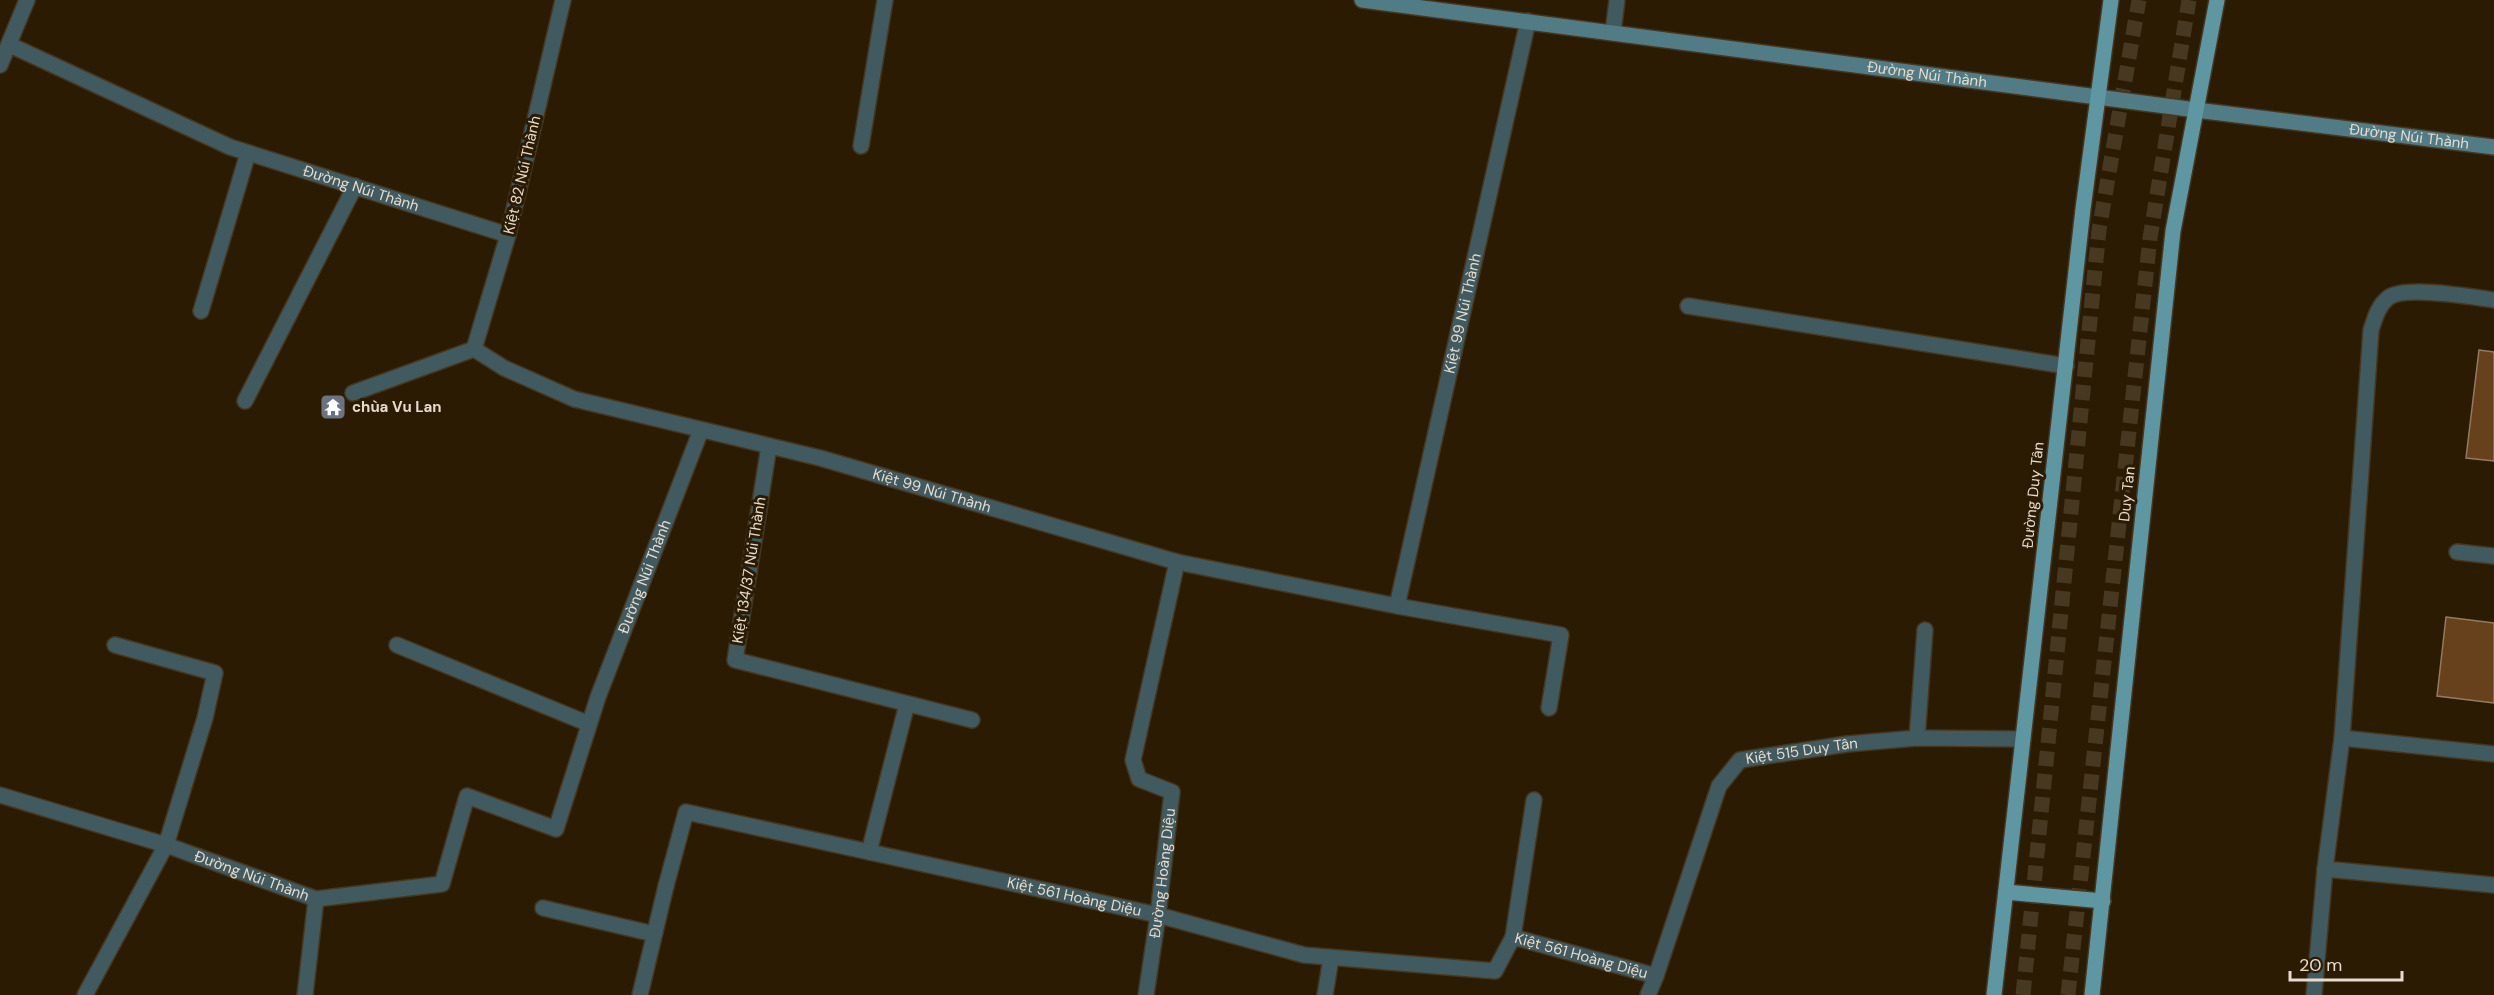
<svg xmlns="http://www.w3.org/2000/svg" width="2494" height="995" font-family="'DM Sans',sans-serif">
	<rect width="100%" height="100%" fill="#2b1b03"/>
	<g fill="#66411c" stroke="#937a64" stroke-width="1.5">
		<polygon points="2479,350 2494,352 2494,461 2466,458"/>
		<polygon points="2446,617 2494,623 2494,703 2437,696"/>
	</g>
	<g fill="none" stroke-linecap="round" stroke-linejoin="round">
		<g stroke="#473821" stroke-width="15" stroke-dasharray="15 8" stroke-linecap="butt">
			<polyline points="2023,995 2099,230 2139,0"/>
			<polyline points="2068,995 2150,238 2189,0"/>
		</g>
		<defs>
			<g id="service">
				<polyline points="861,146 885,0"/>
				<polyline points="1688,306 2066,366"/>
				<polyline points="769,446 735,660 972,720"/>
				<polyline points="2457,552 2494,556"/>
				<polyline points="1917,738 1925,630"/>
				<polyline points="2342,738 2494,754"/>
				<polyline points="0,795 166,845 85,995"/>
				<polyline points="869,852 907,704"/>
				<polyline points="2325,869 2494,885"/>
				<path id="s1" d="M666 886 686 812 1158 915 1304 955 1495 971 1513 937 1656 976 1648 995"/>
				<polyline points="1513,937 1534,800"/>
				<polyline points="305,995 316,899"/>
				<polyline points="1325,995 1331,958"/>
				<path d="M2314 995 2325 869 2342 738 2371 330C2375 318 2378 306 2388 298 2404 285 2472 297 2494 300"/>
			</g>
			<polyline id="pedestrian" points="353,393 474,349"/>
			<g id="minor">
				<path id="s2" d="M563 0 508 235 474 349 504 368 574 399 820 458 1177 562 1397 606 1561 635 1549 708"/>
				<polyline points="1613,32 1617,0"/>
				<path id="s3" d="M10 45 230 147 508 235"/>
				<polyline points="0,65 27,0"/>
				<polyline points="201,311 248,153"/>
				<polyline points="245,401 355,186"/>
				<path id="s4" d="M1397 606 1528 21"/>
				<path id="s5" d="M115 645 215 673 205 718 166 845 316 899 442 884 467 796 556 829 598 697 701 430"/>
				<polyline points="397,645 589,724"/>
				<polyline points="543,908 654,934"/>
				<path id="s6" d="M1656 976 1719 786 1740 760 1847 744 1917 738 2023 739"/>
				<polyline points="640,995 666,886"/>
				<path id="s7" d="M1146 995 1158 915 1172 792 1139 779 1133 760 1177 562"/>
			</g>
			<g id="secondary">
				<path id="s8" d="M1362 0 2196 110 2494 147"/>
			</g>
			<g id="primary">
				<polyline points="2006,892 2103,901"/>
				<polyline points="1994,995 2083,209 2111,0"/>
				<polyline points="2092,995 2173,231 2217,0"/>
			</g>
		</defs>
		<use href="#service" stroke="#45361f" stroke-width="18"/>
		<use href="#pedestrian" stroke="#45361f" stroke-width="18"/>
		<use href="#minor" stroke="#45361f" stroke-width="18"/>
		<use href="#secondary" stroke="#45361f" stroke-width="18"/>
		<use href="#primary" stroke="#45361f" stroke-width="18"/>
		<use href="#service" stroke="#405a60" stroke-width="15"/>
		<use href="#pedestrian" stroke="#405a60" stroke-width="15"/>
		<use href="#minor" stroke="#405a60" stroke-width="15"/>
		<use href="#secondary" stroke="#517c85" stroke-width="15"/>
		<use href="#primary" stroke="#5e96a2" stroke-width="15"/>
	</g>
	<defs>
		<symbol id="temple-square" viewBox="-11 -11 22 22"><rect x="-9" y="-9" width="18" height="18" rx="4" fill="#6b7280" stroke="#2b1b03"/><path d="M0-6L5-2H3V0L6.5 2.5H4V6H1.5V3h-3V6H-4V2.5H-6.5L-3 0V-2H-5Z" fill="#fff"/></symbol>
	</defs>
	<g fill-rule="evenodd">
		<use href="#temple-square" x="318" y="392" width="30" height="30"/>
	</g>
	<g text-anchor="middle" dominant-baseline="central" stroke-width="6" stroke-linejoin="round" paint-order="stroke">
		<g font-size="15" fill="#e6dbcd" stroke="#2b1b03">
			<text stroke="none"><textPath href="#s8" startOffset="570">Đường Núi Thành</textPath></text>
			<text stroke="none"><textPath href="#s8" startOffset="1056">Đường Núi Thành</textPath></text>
			<text transform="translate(522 175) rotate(-77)">Kiệt 82 Núi Thành</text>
			<text stroke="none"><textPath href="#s3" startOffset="380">Đường Núi Thành</textPath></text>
			<text stroke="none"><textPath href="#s4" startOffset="300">Kiệt 99 Núi Thành</textPath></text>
			<text stroke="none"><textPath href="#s2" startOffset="842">Kiệt 99 Núi Thành</textPath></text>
			<text transform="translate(2127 494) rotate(-84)">Duy Tan</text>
			<text transform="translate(2033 495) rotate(-84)">Đường Duy Tân</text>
			<text transform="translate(749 570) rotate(-81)">Kiệt 134/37 Núi Thành</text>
			<text stroke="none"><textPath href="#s5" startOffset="1023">Đường Núi Thành</textPath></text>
			<text stroke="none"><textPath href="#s6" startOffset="296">Kiệt 515 Duy Tân</textPath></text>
			<text stroke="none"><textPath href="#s7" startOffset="123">Đường Hoàng Diệu</textPath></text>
			<text stroke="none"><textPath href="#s5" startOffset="374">Đường Núi Thành</textPath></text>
			<text stroke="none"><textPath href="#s1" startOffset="474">Kiệt 561 Hoàng Diệu</textPath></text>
			<text stroke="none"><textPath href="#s1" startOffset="1012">Kiệt 561 Hoàng Diệu</textPath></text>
		</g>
		<g font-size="15" font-weight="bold" fill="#e6dbcd" stroke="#2b1b03" text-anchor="start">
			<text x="352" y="407">chùa Vu Lan</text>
		</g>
	</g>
	<path d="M2290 971v9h112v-9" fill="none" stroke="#e6dbcd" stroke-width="3"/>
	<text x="2299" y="971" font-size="18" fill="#e6dbcd" stroke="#2b1b03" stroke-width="4.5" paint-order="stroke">20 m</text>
</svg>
